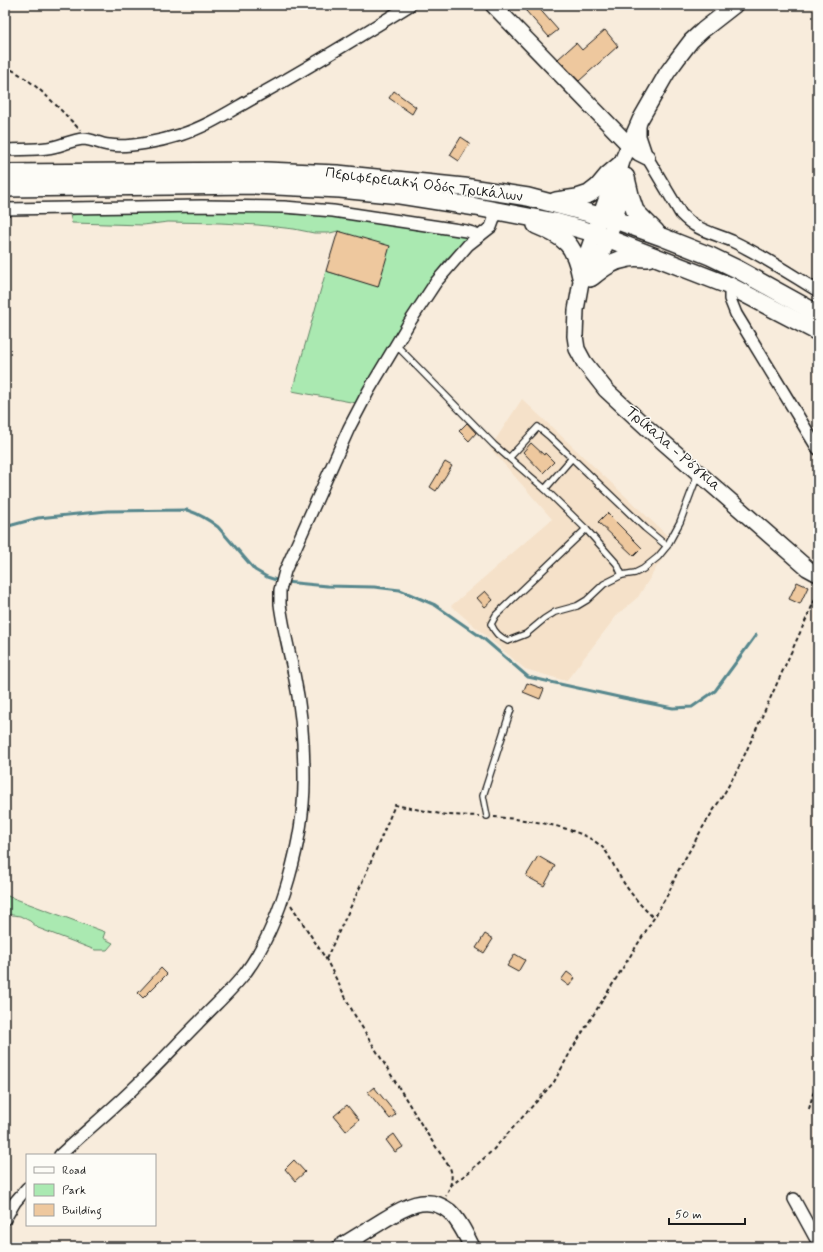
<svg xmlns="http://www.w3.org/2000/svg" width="823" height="1252" font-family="Mynerve,sans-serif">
	<rect width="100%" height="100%" fill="#f8ecdc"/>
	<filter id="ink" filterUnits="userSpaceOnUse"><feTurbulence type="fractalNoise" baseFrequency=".025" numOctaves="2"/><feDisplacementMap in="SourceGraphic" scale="8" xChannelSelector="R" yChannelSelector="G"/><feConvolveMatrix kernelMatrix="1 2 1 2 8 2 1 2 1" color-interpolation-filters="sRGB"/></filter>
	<g filter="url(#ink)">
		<polygon fill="#f5e1c9" points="522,399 673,541 638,597 618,614 566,681 525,669 451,606 552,519 490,448"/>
		<g fill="#aae9b1" stroke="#638266">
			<polygon points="136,210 319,212 469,236 469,240 446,259 420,296 356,403 292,391 326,271 378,286 338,231 330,233 314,233 294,229 258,225 220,223 168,222 143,225 72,223 70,215"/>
			<polygon points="5,895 105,932 103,938 113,943 107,950 95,950 38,928 30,921 20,916 5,914"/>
		</g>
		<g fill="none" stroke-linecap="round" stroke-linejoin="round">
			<g stroke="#57878d" stroke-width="3">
				<path d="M5 527 38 518 107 511 187 510C199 514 208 519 218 527L255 570 267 577 279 581"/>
				<polyline points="285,582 327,586 374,587 400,590 435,605 484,639 528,677 623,698 673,708 692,707 715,691 756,635"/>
			</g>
		</g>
		<g fill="#eec89e" stroke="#1c1c1c">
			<polygon points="532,5 536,5 558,30 549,37 526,11"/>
			<polygon points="605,30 618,46 579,81 558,59 576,43 582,50"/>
			<polygon points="394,91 416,107 412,114 389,98"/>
			<polygon points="461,137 470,143 459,161 450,155"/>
			<polygon points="338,231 390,246 378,287 326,271"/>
			<polygon points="467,423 476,433 469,441 459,431"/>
			<polygon points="531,443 544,455 545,453 554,462 543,473 523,452"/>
			<polygon points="445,462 452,466 436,491 430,487"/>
			<polygon points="607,513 642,548 634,556 598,522"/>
			<polygon points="797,582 808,587 800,604 789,599"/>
			<polygon points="485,591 493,600 485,607 477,598"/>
			<polygon points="527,683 544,689 540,699 523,692"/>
			<polygon points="538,856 555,866 544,886 526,876"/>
			<polygon points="485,934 493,939 484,953 476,948"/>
			<polygon points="515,954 525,960 518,972 507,966"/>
			<polygon points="161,968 167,974 143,998 138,993"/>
			<polygon points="567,972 575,978 569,986 561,980"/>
			<polygon points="374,1087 396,1114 390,1119 368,1092"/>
			<polygon points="347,1105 359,1120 346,1131 334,1116"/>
			<polygon points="394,1134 403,1147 395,1152 386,1140"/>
			<polygon points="294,1160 305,1172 295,1181 285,1169"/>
		</g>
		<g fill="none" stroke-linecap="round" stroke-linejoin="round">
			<defs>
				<g id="lane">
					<polyline points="396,345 494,445 545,489 586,529 617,564 622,575"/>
					<polyline points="510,457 538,427 550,437 645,528 667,546"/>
					<polyline points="545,489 572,458"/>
					<path d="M586 529 496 615 491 624C495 633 499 637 508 641L526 634 544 619 555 612 577 606 587 600 604 584 622 575 635 573 643 569 658 557 667 546 680 522 698 474"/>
					<polyline points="487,816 483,796 511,709"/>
				</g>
				<g id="street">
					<path d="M640 123V136L647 157 681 214C697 231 711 232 732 241 762 255 790 274 818 291"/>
					<path d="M5 150C19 149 34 150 47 148 59 147 71 140 83 139 92 139 99 144 109 145 129 148 161 141 180 135 209 126 233 109 259 95 310 67 360 36 410 5"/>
					<polyline points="5,209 202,206 284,207 333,211 466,231 473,233 478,237"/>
					<polyline points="730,286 730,299 736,314 818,449"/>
					<path d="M60 1155C87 1130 115 1107 141 1081 161 1062 179 1042 198 1023 214 1006 232 990 246 972 282 923 305 836 304 776 304 742 301 707 294 674 289 650 283 628 280 604V590L285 571 349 428 369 390 409 323 436 282 468 245 491 227 497 211"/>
					<polyline points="794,1199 818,1243"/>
					<polyline points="5,1219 15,1202 27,1188"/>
				</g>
				<g id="secondary">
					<polyline points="493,5 629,145 639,153 647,157"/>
					<polyline points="735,5 703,30 691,41 678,58 667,73 640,120 610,189 585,259 576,310 575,336 577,349 584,362 606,390 646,427 807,568 818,574"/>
					<polyline points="590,279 601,256 615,220 626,176"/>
					<path d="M340 1247C353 1239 366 1231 379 1223 400 1210 425 1192 449 1211 459 1220 466 1235 472 1247"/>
				</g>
				<g id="primary">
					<polyline points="5,173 266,171 337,174 464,187 528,197 615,220 662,237 710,256 737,269 818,314"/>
					<polyline points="626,178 631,199 635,211 656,232"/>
					<polyline points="5,188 255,185 340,189 400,195 476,207 555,222 594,233 730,286 818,332"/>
					<polyline points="556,201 577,198 589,194 598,187 608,175 620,165"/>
					<path d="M536 225C566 237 575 245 581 277"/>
					<path d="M592 277C603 268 614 260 629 258 635 257 642 258 648 258"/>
				</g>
			</defs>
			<use href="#lane" stroke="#1c1c1c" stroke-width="8"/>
			<use href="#street" stroke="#1c1c1c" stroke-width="14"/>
			<use href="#secondary" stroke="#1c1c1c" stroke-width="18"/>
			<use href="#primary" stroke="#1c1c1c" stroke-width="20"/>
			<g stroke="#1c1c1c" stroke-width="2" stroke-dasharray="4 3" stroke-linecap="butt">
				<path d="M5 67C30 76 61 110 80 130"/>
				<path d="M494 817C523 819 583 826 604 849 610 856 614 867 619 875 629 892 640 905 654 918"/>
				<path d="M291 905 326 959 354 1014 426 1132 450 1168C454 1178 450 1187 446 1196"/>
				<polyline points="326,959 361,885 395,805 446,815 479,816"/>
				<polyline points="809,1109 813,1094 818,1085"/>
				<polyline points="450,1186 469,1172 493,1150 554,1082 572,1049 654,918 669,892 678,871 703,827 725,792 740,765 818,593"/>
			</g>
			<use href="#lane" stroke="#fdfcf7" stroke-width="5.5"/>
			<use href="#street" stroke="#fdfcf7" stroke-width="11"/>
			<use href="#secondary" stroke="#fdfcf7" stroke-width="15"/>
			<use href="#primary" stroke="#fdfcf7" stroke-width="17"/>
		</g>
	</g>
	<g text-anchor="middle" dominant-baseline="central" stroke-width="3" stroke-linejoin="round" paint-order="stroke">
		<g font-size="15" fill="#1c1c1c" stroke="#fdfcf7">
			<text transform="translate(424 185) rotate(7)">Περιφερειακή Οδός Τρικάλων</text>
			<text transform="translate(673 449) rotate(41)">Τρίκαλα - Ρόγκια</text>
		</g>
	</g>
	<rect width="823" height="1252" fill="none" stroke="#fdfcf7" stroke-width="20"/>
	<rect x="10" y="10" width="803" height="1232" fill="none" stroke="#1c1c1c" stroke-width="1.5" filter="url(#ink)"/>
	<rect x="26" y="1154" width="130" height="72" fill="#fdfcf7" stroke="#a3a29f"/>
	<rect x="34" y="1167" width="20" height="6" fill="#fdfcf7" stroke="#a3a29f"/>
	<text x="62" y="1174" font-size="12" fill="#1c1c1c">Road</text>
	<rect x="34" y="1184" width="20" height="12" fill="#aae9b1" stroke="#a3a29f"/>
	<text x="62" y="1194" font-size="12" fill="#1c1c1c">Park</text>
	<rect x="34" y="1204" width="20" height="12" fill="#eec89e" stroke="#a3a29f"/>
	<text x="62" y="1214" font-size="12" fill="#1c1c1c">Building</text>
	<path d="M669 1218v6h76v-6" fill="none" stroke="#1c1c1c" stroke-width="2"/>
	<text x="675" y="1218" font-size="12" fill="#1c1c1c" stroke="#fdfcf7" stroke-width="3" paint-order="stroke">50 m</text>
</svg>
